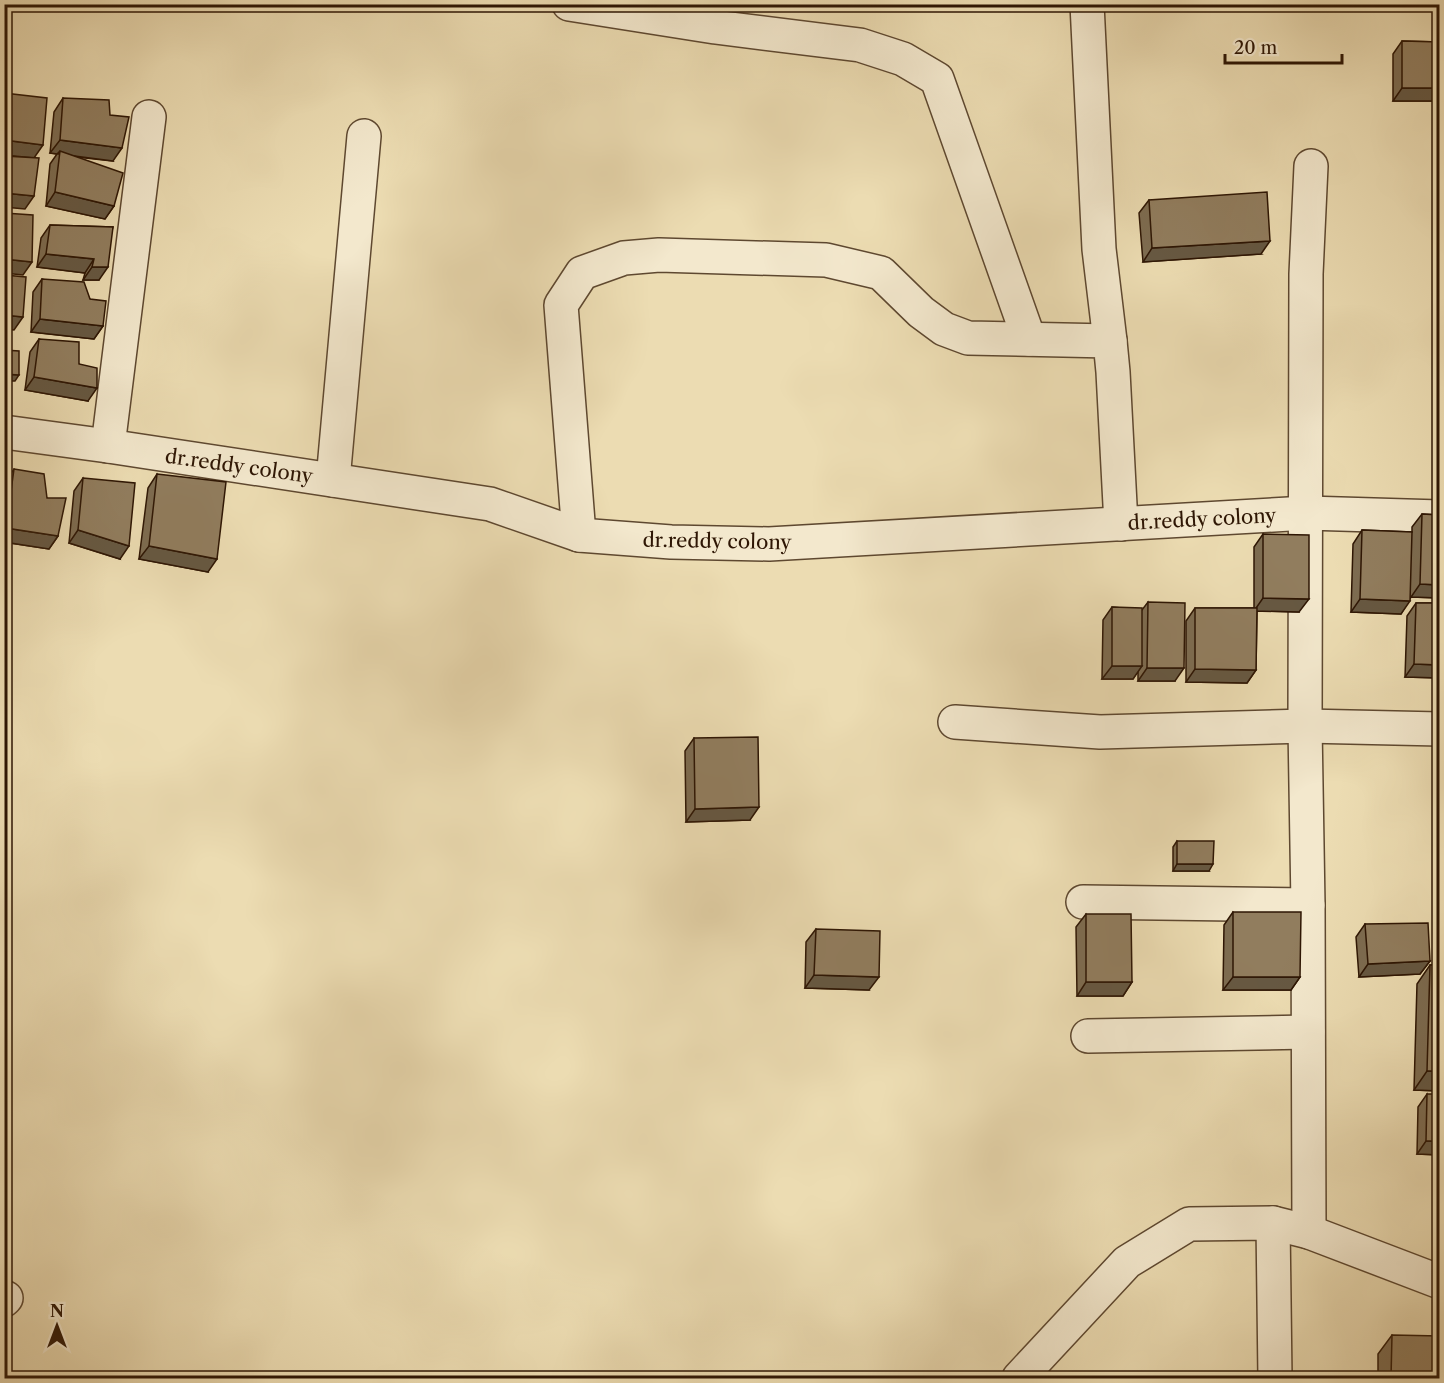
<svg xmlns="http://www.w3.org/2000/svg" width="1444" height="1383" font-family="'Libre Caslon Text',serif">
	<rect width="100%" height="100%" fill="#ecdcb2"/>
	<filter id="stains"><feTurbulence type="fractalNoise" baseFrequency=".00333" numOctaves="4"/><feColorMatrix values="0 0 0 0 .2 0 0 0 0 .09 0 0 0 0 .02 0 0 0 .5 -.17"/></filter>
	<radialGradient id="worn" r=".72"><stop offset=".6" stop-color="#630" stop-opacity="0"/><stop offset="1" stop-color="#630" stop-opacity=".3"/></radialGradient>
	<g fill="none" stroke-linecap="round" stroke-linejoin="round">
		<defs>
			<g id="minor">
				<polyline points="569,4 715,27 860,45 903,59 937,79 1029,339"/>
				<polyline points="1087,4 1099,249 1110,341"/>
				<polyline points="4,432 108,446 490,504 579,535 671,542 769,544 1307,513 1440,517"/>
				<polyline points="108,446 149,117"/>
				<polyline points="333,480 364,136"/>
				<polyline points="579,535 561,305 582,273 624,258 659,255 826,260 881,273 921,312 944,329 968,338 1110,341 1113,372 1121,524"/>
				<polyline points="955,722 1100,732 1305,726 1440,729"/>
				<polyline points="1083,902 1308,905"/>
				<polyline points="1088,1036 1308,1032"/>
				<polyline points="1273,1223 1275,1378"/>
				<polyline points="1309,1232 1308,905 1305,726 1306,274 1311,166"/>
				<polyline points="4,1300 6,1298"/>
				<polyline points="1019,1378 1127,1262 1189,1224 1273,1223 1309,1232 1440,1282"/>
			</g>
		</defs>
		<use href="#minor" stroke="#5e4830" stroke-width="36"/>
		<use href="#minor" stroke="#f3e8cd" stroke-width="33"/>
	</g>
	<g fill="#7d6c51" stroke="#2e1604" stroke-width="1.5">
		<polygon points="1402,41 1440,42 1440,101 1393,101 1393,54"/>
		<polygon points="63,98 113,161 76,157 114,206 105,219 46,206 50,164 57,154 50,153 54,112"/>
		<polygon points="1149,200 1261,254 1143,262 1139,213"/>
		<polygon points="50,225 113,227 99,280 83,280 85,273 37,267 41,238"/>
		<polygon points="42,279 90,299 103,326 94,339 31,332 33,292"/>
		<polygon points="39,339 79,364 88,401 25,390 30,352"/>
		<polygon points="14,469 47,498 58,536 49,549 4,542 4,483"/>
		<polygon points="157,474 208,572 139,559 148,488"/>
		<polygon points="83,478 120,559 69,543 74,491"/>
		<polygon points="1422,514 1440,515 1440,598 1411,597 1401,614 1351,612 1353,544 1362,530 1412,532 1412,527"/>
		<polygon points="1263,534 1299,612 1257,611 1256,670 1247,683 1186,682 1186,621 1195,608 1254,608 1254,547"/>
		<polygon points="1148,602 1175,681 1138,681 1138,671 1133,679 1102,679 1103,620 1112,607 1142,610"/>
		<polygon points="1416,603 1440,603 1440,678 1405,677 1407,616"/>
		<polygon points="694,738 750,820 686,822 685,751"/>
		<polygon points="1177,841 1209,871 1173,871 1173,847"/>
		<polygon points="1233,912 1300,977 1291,990 1223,990 1224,925"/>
		<polygon points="1086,914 1132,982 1123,996 1077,996 1076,927"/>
		<polygon points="1365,924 1430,961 1420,974 1359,977 1356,937"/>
		<polygon points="816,929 869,990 805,988 806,942"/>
		<polygon points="1430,965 1440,965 1440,1091 1414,1090 1417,984"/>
		<polygon points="1427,1094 1440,1155 1417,1154 1418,1107"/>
		<polygon points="1392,1335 1440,1378 1378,1378 1378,1354"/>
	</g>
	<g fill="#665842" stroke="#2e1604" stroke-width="1.5">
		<polygon points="1402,88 1440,88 1440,101 1393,101"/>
		<polygon points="4,140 43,145 34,158 4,155"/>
		<polygon points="60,140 122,148 113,161 59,154 60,151 57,154 50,153"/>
		<polygon points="55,192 114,206 105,219 46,206"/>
		<polygon points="4,193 34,196 25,209 4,207"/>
		<polygon points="1270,241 1261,254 1143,262 1152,248"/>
		<polygon points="46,254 94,259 85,273 37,267"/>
		<polygon points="4,259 32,262 23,275 4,273"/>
		<polygon points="92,267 108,267 99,280 83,280"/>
		<polygon points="4,315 23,317 14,330 4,329"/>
		<polygon points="40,319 103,326 94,339 31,332"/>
		<polygon points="4,374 19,375 15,381 4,381"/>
		<polygon points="34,377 97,388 88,401 25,390"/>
		<polygon points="6,528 58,536 49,549 4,542 4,530"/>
		<polygon points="78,530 129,546 120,559 69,543"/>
		<polygon points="149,546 217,559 208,572 139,559"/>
		<polygon points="1420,584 1440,585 1440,598 1411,597"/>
		<polygon points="1263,598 1309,599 1299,612 1254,611"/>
		<polygon points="1360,599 1410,601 1401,614 1351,612"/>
		<polygon points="1414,664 1440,665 1440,678 1405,677"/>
		<polygon points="1112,666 1142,666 1133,679 1102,679"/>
		<polygon points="1147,668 1184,668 1175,681 1138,681"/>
		<polygon points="1195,669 1256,670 1247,683 1186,682"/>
		<polygon points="759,807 750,820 686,822 695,809"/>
		<polygon points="1177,864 1213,864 1209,871 1173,871"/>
		<polygon points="1430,961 1420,974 1359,977 1368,964"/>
		<polygon points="814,975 879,977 869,990 805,988"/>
		<polygon points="1233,977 1300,977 1291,990 1223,990"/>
		<polygon points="1086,982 1132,982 1123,996 1077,996"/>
		<polygon points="1427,1071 1440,1071 1440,1091 1414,1090"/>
		<polygon points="1426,1141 1440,1141 1440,1155 1417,1154"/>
	</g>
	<g fill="#917d5e" stroke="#2e1604" stroke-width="1.5">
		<polygon points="1402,41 1440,42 1440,88 1402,88"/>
		<polygon points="4,93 47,98 43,145 4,140"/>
		<polygon points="63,98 109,100 110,115 129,117 122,148 60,140"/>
		<polygon points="60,151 123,173 114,206 55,192"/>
		<polygon points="4,156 39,158 34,196 4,193"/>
		<polygon points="1267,192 1270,241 1152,248 1149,200"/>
		<polygon points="4,213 33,215 32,262 4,259"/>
		<polygon points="50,225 113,227 108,267 92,267 94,259 46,254"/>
		<polygon points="4,275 26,277 23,317 4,315"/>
		<polygon points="42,279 84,282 90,299 106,301 103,326 40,319"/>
		<polygon points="39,339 79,342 79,364 97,368 97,388 34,377"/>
		<polygon points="4,350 19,351 19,375 4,374"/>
		<polygon points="14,469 44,474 47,498 66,498 58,536 6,528"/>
		<polygon points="157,474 226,482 217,559 149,546"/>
		<polygon points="83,478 135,483 129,546 78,530"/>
		<polygon points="1422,514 1440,515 1440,585 1420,584"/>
		<polygon points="1362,530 1412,532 1410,601 1360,599"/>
		<polygon points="1263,534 1309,535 1309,599 1263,598"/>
		<polygon points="1148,602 1185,603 1184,668 1147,668"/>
		<polygon points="1416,603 1440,603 1440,665 1414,664"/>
		<polygon points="1112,607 1142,608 1142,666 1112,666"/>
		<polygon points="1195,608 1257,608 1256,670 1195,669"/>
		<polygon points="758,737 759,807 695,809 694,738"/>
		<polygon points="1177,841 1214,841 1213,864 1177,864"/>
		<polygon points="1233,912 1301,912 1300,977 1233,977"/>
		<polygon points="1086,914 1131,914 1132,982 1086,982"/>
		<polygon points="1428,923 1430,961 1368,964 1365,924"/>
		<polygon points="816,929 880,931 879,977 814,975"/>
		<polygon points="1430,965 1440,965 1440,1071 1427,1071"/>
		<polygon points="1427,1094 1440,1094 1440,1141 1426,1141"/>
		<polygon points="1392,1335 1440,1336 1440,1378 1391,1378"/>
	</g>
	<g text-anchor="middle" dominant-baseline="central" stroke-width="4.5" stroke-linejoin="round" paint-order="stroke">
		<g font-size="20" fill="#2e1604" stroke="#f3e8cd">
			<text transform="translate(239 466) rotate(8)">dr.reddy colony</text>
			<text transform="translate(1202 519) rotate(-3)">dr.reddy colony</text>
			<text transform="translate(717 541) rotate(1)">dr.reddy colony</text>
		</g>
	</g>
	<rect width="1444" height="1383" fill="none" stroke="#ecdcb2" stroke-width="24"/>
	<rect x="6" y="6" width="1432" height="1371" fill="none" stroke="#2e1604" stroke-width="3"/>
	<rect x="12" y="12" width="1420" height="1359" fill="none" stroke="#2e1604" stroke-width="1.5"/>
	<g transform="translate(57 1326)" stroke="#f3e8cd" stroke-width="4.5" paint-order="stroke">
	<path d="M0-4.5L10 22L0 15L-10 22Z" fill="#2e1604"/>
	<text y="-9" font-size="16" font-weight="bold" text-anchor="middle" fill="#2e1604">N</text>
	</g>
	<path d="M1225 54v9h117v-9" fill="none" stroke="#2e1604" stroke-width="3"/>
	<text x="1234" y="54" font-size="18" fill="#2e1604" stroke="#f3e8cd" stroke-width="4.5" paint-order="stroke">20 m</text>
	<rect width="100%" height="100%" filter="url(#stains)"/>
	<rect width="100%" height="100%" fill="url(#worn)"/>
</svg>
